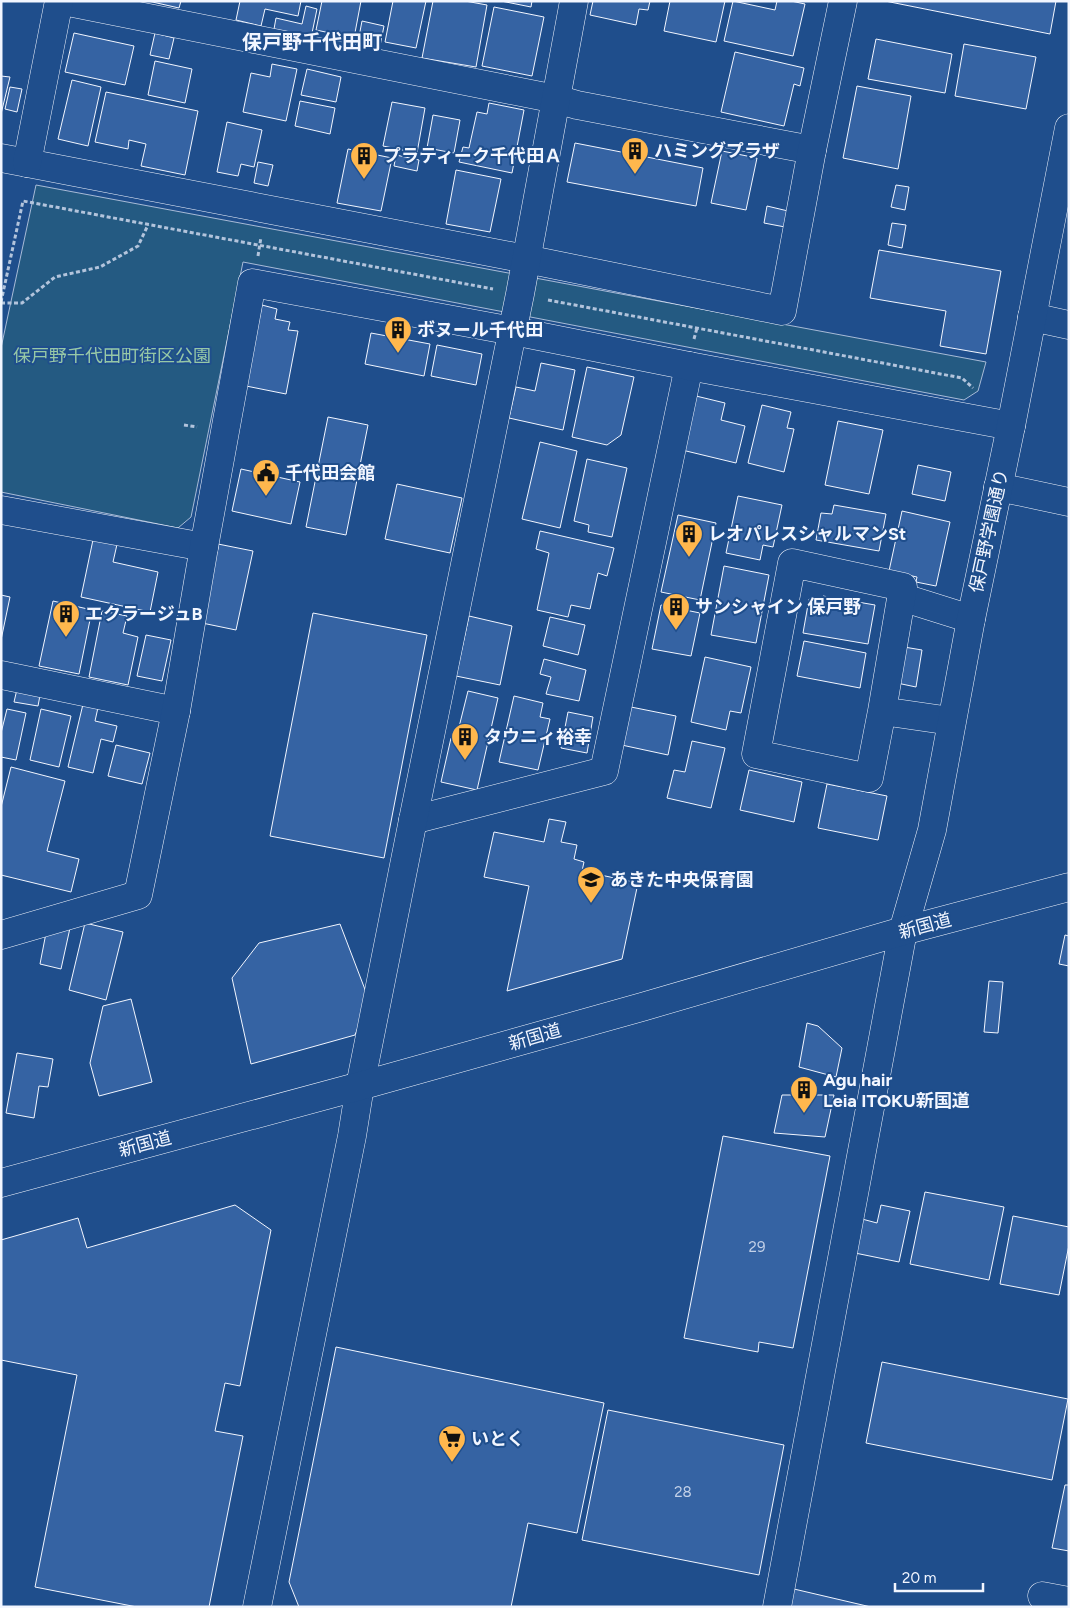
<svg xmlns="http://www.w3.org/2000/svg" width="1070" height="1608" font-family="Figtree,'Noto Sans JP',sans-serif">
	<rect width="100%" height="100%" fill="#1f4e8c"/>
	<polygon fill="#245a82" stroke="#a8bbd7" points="36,185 986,362 978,391 964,400 243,262 191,517 178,528 1,492 1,348"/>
	<g fill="#3563a3" stroke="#f2f6ff">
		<polygon points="148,1 181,1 179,8"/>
		<polygon points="240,1 301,1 298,16 265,9 261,26 236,20"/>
		<polygon points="322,1 361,1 354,38 316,30"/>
		<polygon points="393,1 426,1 416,48 385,42"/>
		<polygon points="433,1 465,1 487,5 476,67 422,58"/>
		<polygon points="501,1 532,1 531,7"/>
		<polygon points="593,1 650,1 648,10 639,9 636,25 590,15"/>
		<polygon points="670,1 725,1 716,42 664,31"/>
		<polygon points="733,1 775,10 777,1 791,1 805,4 793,56 724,41"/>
		<polygon points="885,1 1056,1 1050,34"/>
		<polygon points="306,6 317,9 311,38 274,29 276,18 302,24"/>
		<polygon points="494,7 544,17 532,76 482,66"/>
		<polygon points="362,21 384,26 379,51 357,47"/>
		<polygon points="74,33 134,46 125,85 65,72"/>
		<polygon points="155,33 174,38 169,59 150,55"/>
		<polygon points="876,39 952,54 945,93 868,79"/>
		<polygon points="964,44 1036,57 1026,109 955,96"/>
		<polygon points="735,52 804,68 800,86 794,84 784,126 721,112"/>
		<polygon points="155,61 192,69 185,103 148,95"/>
		<polygon points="272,64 297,69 286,121 243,112 251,73 270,77"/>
		<polygon points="307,69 341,77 336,102 301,95"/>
		<polygon points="1,76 10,77 1,114"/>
		<polygon points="72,80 101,87 88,146 58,139"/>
		<polygon points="857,86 911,96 898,169 843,158"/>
		<polygon points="10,87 22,89 17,112 5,109"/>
		<polygon points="106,92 198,111 185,175 141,166 146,144 129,140 128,149 95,142"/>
		<polygon points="300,101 335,108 330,134 295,126"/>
		<polygon points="392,102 425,108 417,153 383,146"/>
		<polygon points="489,103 524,110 512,173 459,162 463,147 469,148 477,112 487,114"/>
		<polygon points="433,115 460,120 454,153 427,148"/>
		<polygon points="227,122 262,130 254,167 241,164 238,176 217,172"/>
		<polygon points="575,143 703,168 696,206 567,182"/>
		<polygon points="348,149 392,158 381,211 337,203"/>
		<polygon points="722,151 757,158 746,210 711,203"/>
		<polygon points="396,155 419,160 417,171 394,166"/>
		<polygon points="258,162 273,165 268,186 254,183"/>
		<polygon points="456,170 501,179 490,232 446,224"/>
		<polygon points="896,185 909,187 905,210 891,207"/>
		<polygon points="767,206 788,211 785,227 764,223"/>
		<polygon points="892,223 906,225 902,248 888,245"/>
		<polygon points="879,250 1001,271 986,354 940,346 946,311 870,298"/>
		<polygon points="262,305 277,309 275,319 290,322 288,330 298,331 286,394 246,386"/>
		<polygon points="371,333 430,344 424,376 365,364"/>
		<polygon points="437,345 482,354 476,385 431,376"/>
		<polygon points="541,363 575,370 563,430 509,418 516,387 535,391"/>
		<polygon points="587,367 634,377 621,435 607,445 572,437"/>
		<polygon points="696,396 725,403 721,420 745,426 736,463 682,450"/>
		<polygon points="762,405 791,412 787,428 794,429 784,472 748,463"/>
		<polygon points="328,417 368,425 346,535 306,527"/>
		<polygon points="838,421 883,430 869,494 825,485"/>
		<polygon points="540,442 577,451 560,528 522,519"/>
		<polygon points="587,459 627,468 612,537 588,532 589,525 574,521"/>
		<polygon points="918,465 951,472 945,501 912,494"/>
		<polygon points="241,469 300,482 291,524 232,511"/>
		<polygon points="397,484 462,498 450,553 385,539"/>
		<polygon points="738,496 782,505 773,547 763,545 760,560 726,553"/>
		<polygon points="834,505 886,514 879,551 816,540 821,513 832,514"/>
		<polygon points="902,511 950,522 936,586 916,582 917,577 889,571"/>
		<polygon points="678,515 716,523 700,600 661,592"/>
		<polygon points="540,531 614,548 607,576 598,573 590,609 571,605 568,617 537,610 549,553 536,549"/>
		<polygon points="94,535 118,540 113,562 158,572 150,612 81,597"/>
		<polygon points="218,544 253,551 236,630 202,623"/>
		<polygon points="724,566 769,575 756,643 711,635"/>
		<polygon points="1,595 10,597 1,640"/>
		<polygon points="823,596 875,605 868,644 803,633 809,599 822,601"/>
		<polygon points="53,601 92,610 79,674 39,666"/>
		<polygon points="661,605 700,613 691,656 652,649"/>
		<polygon points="102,611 127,616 123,633 138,637 128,685 89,677"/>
		<polygon points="313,613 427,635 384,858 270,836"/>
		<polygon points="469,616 512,626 500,685 456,676"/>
		<polygon points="550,617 585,625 578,655 543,646"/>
		<polygon points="146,635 171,640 162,681 137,676"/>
		<polygon points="804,641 866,653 860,688 797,676"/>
		<polygon points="904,647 922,650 916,687 897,683"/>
		<polygon points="705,657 751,667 741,713 730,711 726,730 691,722"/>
		<polygon points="544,659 586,670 579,701 546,694 551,677 540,674"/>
		<polygon points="18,685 41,690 38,706 14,702"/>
		<polygon points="468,691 498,698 477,790 441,782 451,738 456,739"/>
		<polygon points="514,696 543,703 540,717 550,719 538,770 499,762"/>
		<polygon points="84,700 99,703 95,721 117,726 113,742 101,739 93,773 68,767"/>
		<polygon points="626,706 676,716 668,755 617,744"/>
		<polygon points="7,709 26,713 16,760 1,757 1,733"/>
		<polygon points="41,709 71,716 59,767 30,760"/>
		<polygon points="568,712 593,717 587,753 561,748"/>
		<polygon points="692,741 725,748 711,808 667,798 674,770 685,772"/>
		<polygon points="116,745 150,753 142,784 108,776"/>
		<polygon points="11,767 65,781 47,851 79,859 71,892 1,875 1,807"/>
		<polygon points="749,770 802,782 794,822 740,810"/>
		<polygon points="827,784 887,796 878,840 818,828"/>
		<polygon points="549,819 566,822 561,842 577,845 574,859 584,862 582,871 638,883 622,959 507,991 529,886 484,877 494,832 544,842"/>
		<polygon points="85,923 123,932 106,1000 69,990"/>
		<polygon points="340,924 369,1000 355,1035 251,1064 232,978 259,943"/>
		<polygon points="70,928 61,969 40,964 46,933"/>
		<polygon points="1065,935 1069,936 1069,966 1059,964"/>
		<polygon points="989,981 1003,982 998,1033 984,1032"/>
		<polygon points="131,999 152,1082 99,1096 90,1063 103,1006"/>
		<polygon points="807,1023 818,1026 842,1048 836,1077 799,1067"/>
		<polygon points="17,1053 53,1059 48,1087 39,1086 34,1118 6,1113"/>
		<polygon points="782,1095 834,1095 825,1137 774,1133"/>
		<polygon points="723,1136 830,1156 793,1348 759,1342 758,1352 684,1338"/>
		<polygon points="925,1192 1004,1207 989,1280 910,1264"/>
		<polygon points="235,1205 271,1230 240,1386 225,1383 215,1431 243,1436 209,1607 137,1607 35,1587 77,1375 1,1360 1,1240 78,1218 87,1248"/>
		<polygon points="881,1205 910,1211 899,1262 855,1253 862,1219 877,1223"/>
		<polygon points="1013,1216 1069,1227 1069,1245 1059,1295 1000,1284"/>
		<polygon points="336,1347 604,1403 577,1533 528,1523 511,1607 299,1607 289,1582"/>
		<polygon points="882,1362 1068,1399 1052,1480 866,1443"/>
		<polygon points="608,1410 784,1445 759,1575 582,1540"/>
		<polygon points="1065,1485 1069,1485 1069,1551 1052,1548"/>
		<polygon points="794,1589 871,1607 790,1607"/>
	</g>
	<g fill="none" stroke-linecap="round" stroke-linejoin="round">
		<defs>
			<g id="minor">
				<polyline points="63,1 556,99 577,105 812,150"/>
				<polyline points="1,158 526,259 782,311 812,150 843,1"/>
				<polyline points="27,163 59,1"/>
				<polyline points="1032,317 1069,325"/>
				<polyline points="998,487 1069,502"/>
				<polyline points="1,510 204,547"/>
				<polyline points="901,597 971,619"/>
				<polyline points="1,675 176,711"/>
				<polyline points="882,711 903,587 792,563 756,754 869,778 882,711 951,721"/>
				<polyline points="413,820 604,771 689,366"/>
				<polyline points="1,935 138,895 176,711 204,547 252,283 513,331 689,366 1011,426"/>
				<polyline points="1042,1596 1069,1601"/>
				<polyline points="257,1607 352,1136 360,1086 413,820 520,294 574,1"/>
				<polyline points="777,1607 903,931 932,830 971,619 1011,426 1069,128"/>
			</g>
			<polyline id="major" points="1,1183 360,1086 642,1007 903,931 1069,887"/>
		</defs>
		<use href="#minor" stroke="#f2f6ff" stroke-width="29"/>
		<use href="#major" stroke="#f2f6ff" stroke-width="29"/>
		<g stroke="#b3c4dc" stroke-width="3" stroke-dasharray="4 2.5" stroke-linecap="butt">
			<polyline points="258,256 261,237"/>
			<polyline points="548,300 962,378 973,388"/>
			<polyline points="1,302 23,201 493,289"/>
			<polyline points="1,303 22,303 55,277 100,267 138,246 148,225"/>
			<polyline points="694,339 697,328"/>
			<polyline points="184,425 197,427"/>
		</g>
		<use href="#minor" stroke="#1f4e8c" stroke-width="28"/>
		<use href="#major" stroke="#1f4e8c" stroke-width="28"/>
	</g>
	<defs>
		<symbol id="building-pin" viewBox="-11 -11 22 30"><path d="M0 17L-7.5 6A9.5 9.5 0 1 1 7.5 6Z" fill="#ffb74d" stroke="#1f4e8c"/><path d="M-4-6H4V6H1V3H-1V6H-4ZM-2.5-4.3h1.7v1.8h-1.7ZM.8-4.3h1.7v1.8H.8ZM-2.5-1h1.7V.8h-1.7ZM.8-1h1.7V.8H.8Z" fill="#111"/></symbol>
		<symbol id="civic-pin" viewBox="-11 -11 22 30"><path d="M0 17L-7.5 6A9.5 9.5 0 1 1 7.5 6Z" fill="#ffb74d" stroke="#1f4e8c"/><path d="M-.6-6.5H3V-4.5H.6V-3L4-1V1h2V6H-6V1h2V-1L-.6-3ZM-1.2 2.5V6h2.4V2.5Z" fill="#111"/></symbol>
		<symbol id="school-pin" viewBox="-11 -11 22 30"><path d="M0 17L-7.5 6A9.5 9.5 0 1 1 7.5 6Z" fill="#ffb74d" stroke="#1f4e8c"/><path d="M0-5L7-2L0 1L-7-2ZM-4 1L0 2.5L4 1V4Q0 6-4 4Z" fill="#111"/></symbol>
		<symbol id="supermarket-pin" viewBox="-11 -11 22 30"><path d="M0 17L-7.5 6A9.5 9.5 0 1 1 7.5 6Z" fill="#ffb74d" stroke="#1f4e8c"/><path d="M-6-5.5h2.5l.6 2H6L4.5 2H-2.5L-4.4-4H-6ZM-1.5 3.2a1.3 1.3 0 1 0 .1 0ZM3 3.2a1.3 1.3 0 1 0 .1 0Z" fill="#111"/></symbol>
	</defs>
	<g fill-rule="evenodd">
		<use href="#building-pin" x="619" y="135" width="32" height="43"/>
		<use href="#building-pin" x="348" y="140" width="32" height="43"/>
		<use href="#building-pin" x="382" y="314" width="32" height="43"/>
		<use href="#civic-pin" x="250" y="457" width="32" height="43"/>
		<use href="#building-pin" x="673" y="518" width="32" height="43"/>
		<use href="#building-pin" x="660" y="591" width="32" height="43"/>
		<use href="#building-pin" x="50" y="598" width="32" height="43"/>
		<use href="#building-pin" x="449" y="721" width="32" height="43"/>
		<use href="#school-pin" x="575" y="864" width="32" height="43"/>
		<use href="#building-pin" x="788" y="1074" width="32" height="43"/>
		<use href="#supermarket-pin" x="436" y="1423" width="32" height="43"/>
	</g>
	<g text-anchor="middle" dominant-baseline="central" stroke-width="4" stroke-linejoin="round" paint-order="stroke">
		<g font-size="15" fill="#c3d1e8">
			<text x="757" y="1247">29</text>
			<text x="683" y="1492">28</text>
		</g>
		<g font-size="18" font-weight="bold" fill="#f2f6ff" stroke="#1f4e8c" text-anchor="start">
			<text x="654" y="151">ハミングプラザ</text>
			<text x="383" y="156">プラティーク千代田Ａ</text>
			<text x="417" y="330">ボヌール千代田</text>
			<text x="285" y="473">千代田会館</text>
			<text x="708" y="534">レオパレスシャルマンSt</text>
			<text x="695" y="607">サンシャイン 保戸野</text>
			<text x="85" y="614">エクラージュB</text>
			<text x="484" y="737">タウニィ裕幸</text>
			<text x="610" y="880">あきた中央保育園</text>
			<text x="823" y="1080">Agu hair<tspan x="823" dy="21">Leia ITOKU新国道</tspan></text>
			<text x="471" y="1439">いとく</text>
		</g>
		<g font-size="18" fill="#97c8a6" stroke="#1f4e8c">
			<text x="112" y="356">保戸野千代田町街区公園</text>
		</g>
		<g font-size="18" fill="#f2f6ff" stroke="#1f4e8c">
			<text transform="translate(989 531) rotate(-78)">保戸野学園通り</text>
			<text transform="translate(925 926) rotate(-15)">新国道</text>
			<text transform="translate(535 1037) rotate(-16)">新国道</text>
			<text transform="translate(145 1144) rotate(-15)">新国道</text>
		</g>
		<g font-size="20" font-weight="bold" fill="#f2f6ff" stroke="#1f4e8c">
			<text x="312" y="42">保戸野千代田町</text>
		</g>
	</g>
	<rect width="1070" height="1608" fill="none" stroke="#f2f6ff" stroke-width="5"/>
	<path d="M895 1583v8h88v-8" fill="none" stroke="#f2f6ff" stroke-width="2.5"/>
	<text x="902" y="1583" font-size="15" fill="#f2f6ff" stroke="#1f4e8c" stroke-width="4" paint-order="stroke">20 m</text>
</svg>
